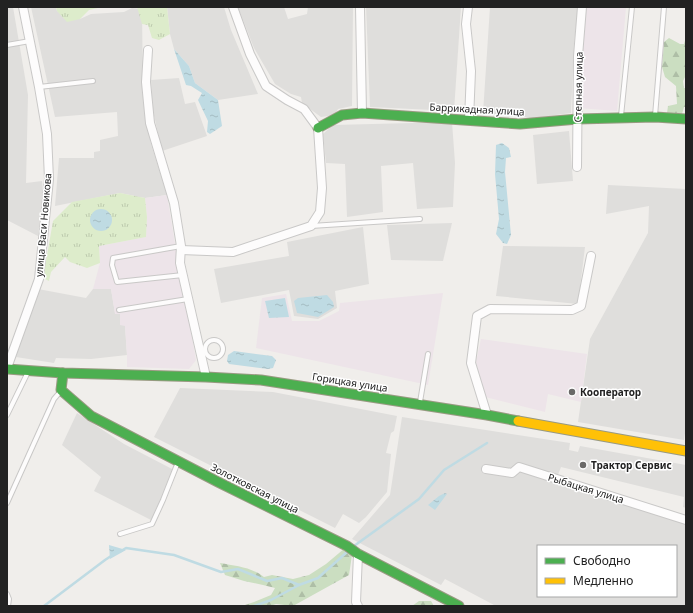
<svg xmlns="http://www.w3.org/2000/svg" width="693" height="613" font-family="'Noto Sans',sans-serif">
	<defs>
		<pattern id="grass-tufts" width="24" height="20" patternUnits="userSpaceOnUse"><rect width="24" height="20" fill="#ddeccb"/><path d="M3 7l-1-3M5 7V3M7 7l1-3M15 17l-1-3M17 17v-4M19 17l1-3" fill="none" stroke="#bdcaae"/></pattern>
		<pattern id="forest-firs" width="22" height="20" patternUnits="userSpaceOnUse"><rect width="22" height="20" fill="#cbdec1"/><path d="M5 1l3.5 6h-7zM16 11l3.5 6h-7z" fill="#aebea6"/></pattern>
		<pattern id="water-ripples" width="26" height="14" patternUnits="userSpaceOnUse"><rect width="26" height="14" fill="#bfdbe3"/><path d="M2 4q2-2 4 0t4 0M15 11q2-2 4 0t4 0" fill="none" stroke="#a4bcc2"/></pattern>
	</defs>
	<rect width="100%" height="100%" fill="#f0eeeb"/>
	<g fill="#dfdedc" fill-rule="evenodd">
		<polygon points="7,7 13,7 28,95 26,183 42,181 43,192 38,236 7,220"/>
		<polygon points="31,7 56,7 57,11 80,19 91,14 124,12 132,8 142,9 143,98 151,144 167,195 145,198 120,193 55,206 59,158 94,158 94,152 100,151 100,140 118,136 117,112 55,117"/>
		<polygon points="167,7 224,7 231,30 258,94 218,100 195,83 189,66 174,49 170,34"/>
		<polygon points="238,7 284,7 288,19 307,14 308,7 353,7 352,106 338,109 335,115 321,117 302,103 301,97 291,94 275,84 254,48"/>
		<polygon points="366,7 461,7 454,111 370,107"/>
		<polygon points="490,7 578,7 574,43 571,113 533,118 483,113"/>
		<polygon points="179,78 185,104 195,102 207,136 162,151 153,111 151,80"/>
		<polygon points="452,122 455,163 453,207 417,209 413,163 381,166 383,212 347,217 345,164 326,163 323,134 333,125"/>
		<polygon points="569,131 573,181 537,184 533,135"/>
		<polygon points="608,185 686,189 686,426 684,440 578,422 590,339 648,233 649,206 606,214"/>
		<polygon points="452,223 443,261 391,260 387,225"/>
		<polygon points="363,227 369,284 335,291 337,308 318,319 294,316 289,290 221,303 214,269 289,256 287,242"/>
		<polygon points="503,246 585,247 578,304 496,296"/>
		<polygon points="38,289 86,298 93,289 111,289 115,313 120,314 125,325 127,355 91,359 56,358 54,363 16,357"/>
		<polygon points="180,388 273,392 397,416 394,431 391,433 386,453 391,454 387,492 366,517 359,523 343,514 335,528 154,437"/>
		<polygon points="77,413 124,444 174,470 151,520 94,491 101,477 62,445"/>
		<path d="M402 417 570 443 569 450 578 452 580 446 686 465V508L683 507 684 497 561 467 556 480 686 523V606H494V605L445 579 441 585 352 539 390 495ZM538 546H676V596H538Z"/>
	</g>
	<g fill="#ede4e9">
		<polygon points="586,7 626,7 617,111 578,108"/>
		<polygon points="167,195 185,304 187,308 196,360 189,369 127,367 127,355 125,326 120,325 120,314 115,314 111,289 93,289 100,263 99,246 146,237 147,217 145,198"/>
		<polygon points="443,293 428,385 256,348 262,298 286,294 292,321 319,321 339,311 340,303"/>
		<polygon points="481,339 587,354 581,402 548,394 545,412 485,397 476,362"/>
	</g>
	<g fill="url(#grass-tufts)">
		<polygon points="56,7 102,7 89,10 80,19 67,22 57,11"/>
		<polygon points="137,7 167,7 170,34 159,40 152,38 148,25 142,24"/>
		<polygon points="120,193 145,198 147,217 146,237 99,246 100,263 87,268 70,262 65,257 51,272 49,281 43,278 53,221 72,202"/>
	</g>
	<g fill="url(#forest-firs)">
		<polygon points="686,37 686,75 683,81 684,88 686,88 686,107 684,107 682,114 667,113 668,106 677,104 676,86 665,77 662,67 664,42 669,38 680,44 684,44"/>
		<path d="M345 548 352 555 349 575 293 606 276 604 270 606H242L254 602 271 595 275 588 263 585 244 581 225 575 220 563C236 566 251 567 264 577L272 575 293 579 309 575 326 564Z"/>
		<polygon points="419,601 431,601 434,606 412,606"/>
	</g>
	<g fill="url(#water-ripples)">
		<polygon points="174,49 189,66 195,83 218,100 222,126 210,134 207,132 208,121 198,100 202,93 191,86 186,85"/>
		<polygon points="502,143 509,148 511,157 506,158 505,172 511,235 507,244 503,243 496,234 499,219 495,174 496,145"/>
		<circle cx="101" cy="220" r="11"/>
		<polygon points="327,295 333,302 334,307 318,317 297,313 294,301 298,298"/>
		<polygon points="285,298 289,317 269,318 265,301"/>
		<polygon points="234,351 272,356 276,360 273,368 268,369 229,364 227,361 228,355"/>
		<polygon points="445,493 447,494 435,510 428,505 439,496"/>
		<polygon points="109,545 126,550 110,559"/>
	</g>
	<g fill="none" stroke-linecap="round" stroke-linejoin="round">
		<g stroke="#bfdbe3" stroke-width="2.5">
			<polyline points="354,546 419,499 444,470 487,443"/>
			<polyline points="121,551 126,548 174,555 221,572 238,569 267,581 282,578 299,585 318,578 347,552"/>
			<polyline points="44,606 105,560 111,556"/>
			<polyline points="254,606 271,600 299,585"/>
		</g>
		<defs>
			<g id="lane">
				<polyline points="7,45 30,41"/>
				<polyline points="39,87 93,81"/>
				<polyline points="621,116 632,7"/>
				<polyline points="655,116 664,7"/>
				<polyline points="311,226 420,219"/>
				<polyline points="181,246 113,258 112,265 117,282 183,275"/>
				<polyline points="119,310 188,299"/>
				<circle cx="214" cy="349" r="9"/>
				<polyline points="420,402 428,354"/>
				<polyline points="7,415 28,372"/>
				<polyline points="7,503 54,399 60,392"/>
				<polyline points="120,534 152,524 163,500 178,462"/>
				<polyline points="7,594 9,599 8,606"/>
			</g>
			<g id="street">
				<polyline points="360,7 362,113"/>
				<polyline points="468,7 466,24 471,71 469,120"/>
				<polyline points="148,50 146,82 150,123 174,203 181,246 180,263 206,377"/>
				<polyline points="577,167 578,56 582,7"/>
				<polyline points="181,250 233,252 311,226 320,212 322,188 318,128 304,109 287,100 266,86 250,54 233,7"/>
				<polyline points="7,368 39,279 49,179 47,134 39,87 23,7"/>
				<polyline points="487,415 471,363 477,316 490,309 572,310 581,306 591,256"/>
				<polyline points="486,469 512,473 519,467 686,520"/>
				<polyline points="358,606 356,602 358,554"/>
			</g>
			<g id="fast">
				<polyline points="318,128 342,115 362,113 520,124 578,119 655,117 686,119"/>
				<polyline points="7,369 63,373 206,377 261,380 487,415 518,421"/>
				<polyline points="63,373 61,390 91,416 218,482 347,546 358,554 459,606"/>
			</g>
			<polyline id="slow" points="518,421 686,451"/>
		</defs>
		<use href="#lane" stroke="#c9c8c7" stroke-width="6"/>
		<use href="#street" stroke="#c9c8c7" stroke-width="10"/>
		<use href="#fast" stroke="#999a82" stroke-width="11"/>
		<use href="#slow" stroke="#999a82" stroke-width="11"/>
		<use href="#lane" stroke="#fdfcfc" stroke-width="4"/>
		<use href="#street" stroke="#fdfcfc" stroke-width="8"/>
		<use href="#fast" stroke="#4caf50" stroke-width="9"/>
		<use href="#slow" stroke="#ffc107" stroke-width="9"/>
	</g>
	<g fill="#6a6968" stroke="#fff" stroke-width="1.5">
		<circle cx="572" cy="392" r="4"/>
		<circle cx="583" cy="465" r="4"/>
	</g>
	<g text-anchor="middle" dominant-baseline="central" stroke-width="3" stroke-linejoin="round" paint-order="stroke">
		<g font-size="10" fill="#222" stroke="#fff">
			<text transform="translate(578 87) rotate(-89)">Степная улица</text>
			<text transform="translate(477 109) rotate(3)">Баррикадная улица</text>
			<text transform="translate(43 225) rotate(-85)">улица Васи Новикова</text>
			<text transform="translate(350 382) rotate(9)">Горицкая улица</text>
			<text transform="translate(255 488) rotate(27)">Золотковская улица</text>
			<text transform="translate(586 488) rotate(17)">Рыбацкая улица</text>
		</g>
		<g font-size="10" font-weight="bold" fill="#222" stroke="#fff" text-anchor="start">
			<text x="580" y="392">Кооператор</text>
			<text x="591" y="465">Трактор Сервис</text>
		</g>
	</g>
	<rect width="693" height="613" fill="none" stroke="#222222" stroke-width="16"/>
	<rect x="537" y="545" width="140" height="52" fill="#ffffff" stroke="#a7a7a7"/>
	<rect x="545" y="558" width="20" height="6" fill="#4caf50" stroke="#a7a7a7"/>
	<text x="573" y="565" font-size="12" fill="#222222">Свободно</text>
	<rect x="545" y="578" width="20" height="6" fill="#ffc107" stroke="#a7a7a7"/>
	<text x="573" y="585" font-size="12" fill="#222222">Медленно</text>
</svg>
